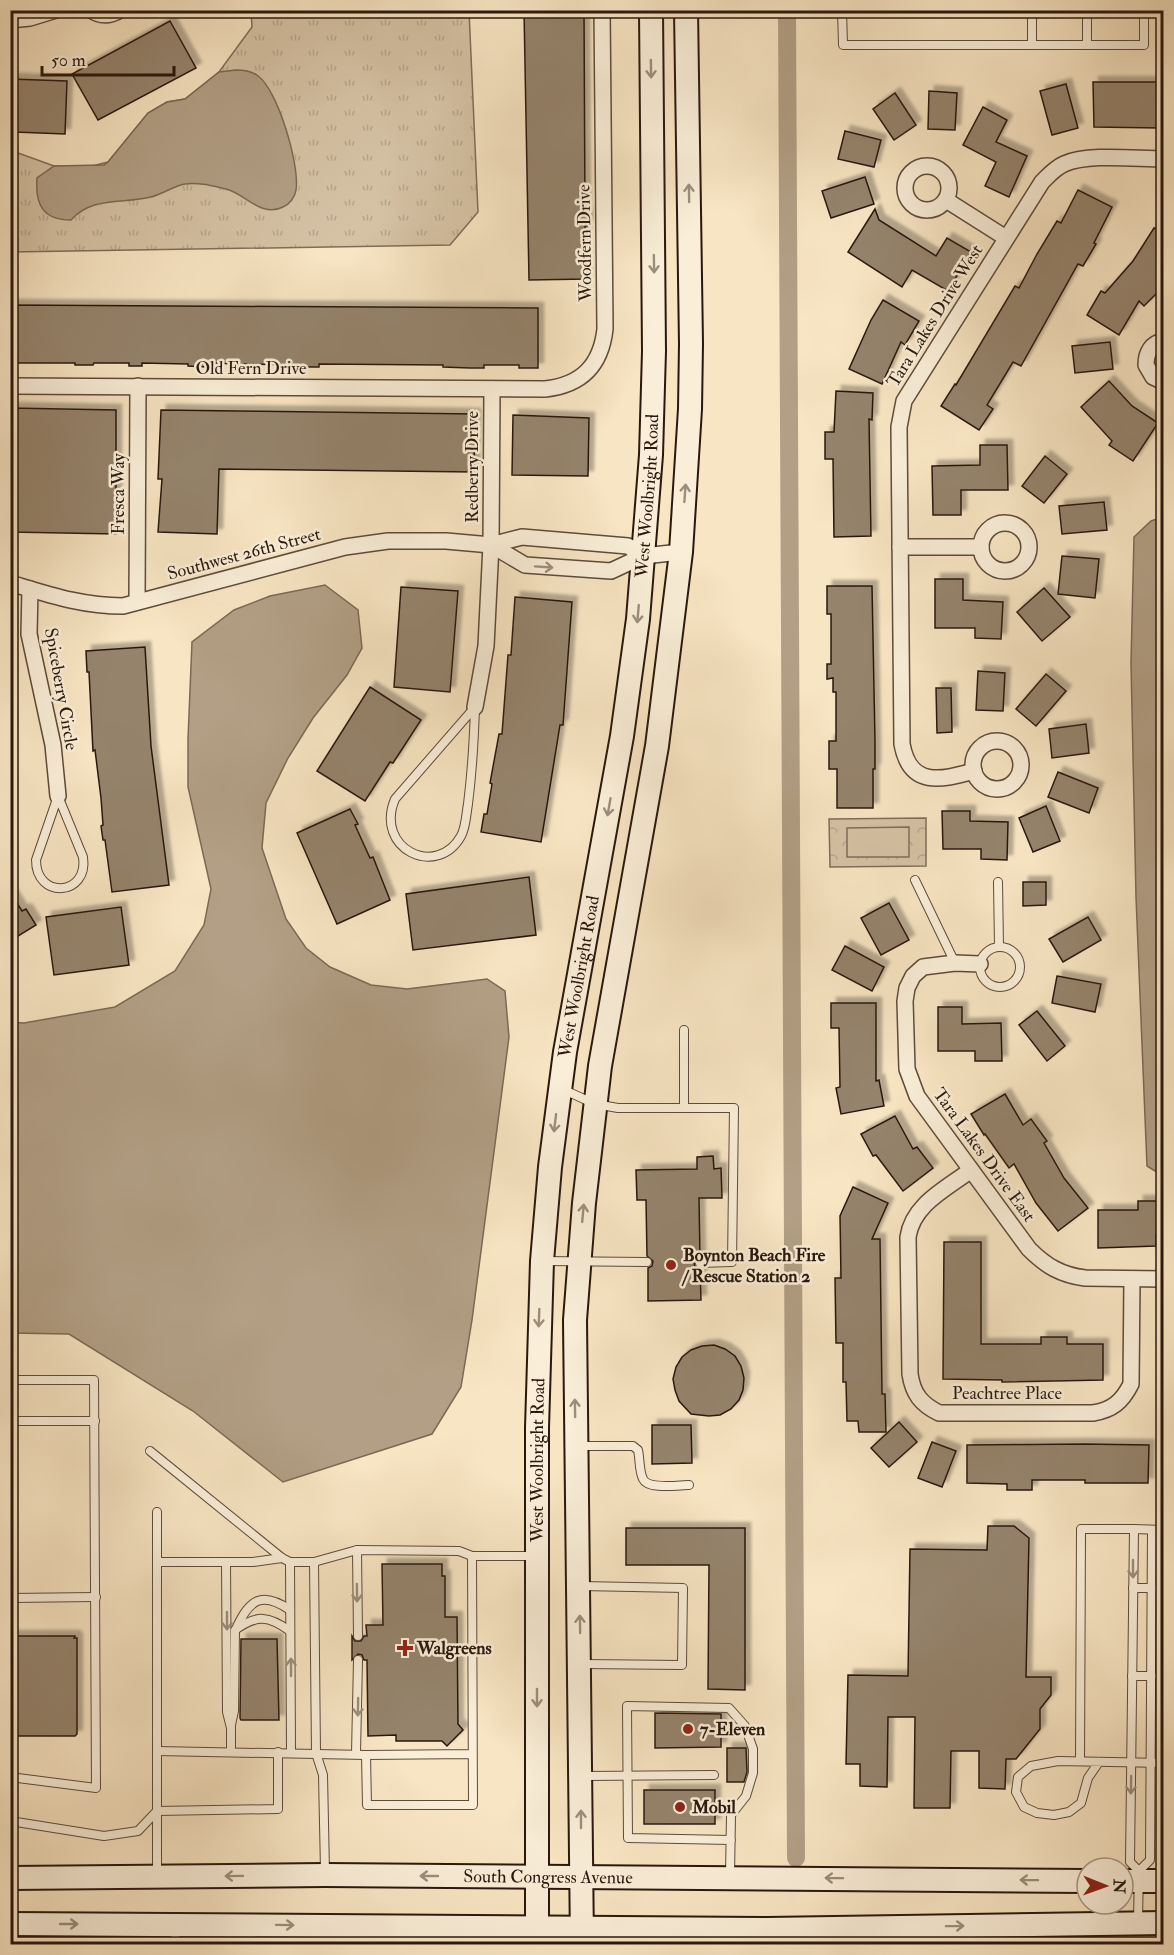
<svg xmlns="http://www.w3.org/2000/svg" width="1174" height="1955" font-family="'IM FELL Double Pica',serif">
	<defs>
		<pattern id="grass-tufts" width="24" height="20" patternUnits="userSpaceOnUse" patternTransform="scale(1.5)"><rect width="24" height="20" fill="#d5c2a4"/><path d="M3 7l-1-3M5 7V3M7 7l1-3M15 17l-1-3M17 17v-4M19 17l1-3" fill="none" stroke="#b7a68c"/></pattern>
		<pattern id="forest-crowns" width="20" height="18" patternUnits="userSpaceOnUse" patternTransform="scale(1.5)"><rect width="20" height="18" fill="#d5c2a4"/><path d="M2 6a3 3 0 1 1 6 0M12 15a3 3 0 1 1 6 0" fill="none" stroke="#b7a68c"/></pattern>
		<filter id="shadow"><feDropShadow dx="5.5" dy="-5.5" stdDeviation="1.5" flood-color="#0004"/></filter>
	</defs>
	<rect width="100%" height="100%" fill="#f8e5c3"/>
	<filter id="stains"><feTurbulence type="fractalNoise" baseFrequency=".00333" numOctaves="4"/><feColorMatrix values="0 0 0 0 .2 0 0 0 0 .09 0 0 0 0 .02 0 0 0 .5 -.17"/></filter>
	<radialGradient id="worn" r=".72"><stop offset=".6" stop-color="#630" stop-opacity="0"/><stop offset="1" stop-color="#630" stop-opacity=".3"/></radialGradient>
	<polygon fill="url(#grass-tufts)" stroke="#806d59" stroke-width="1.5" points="251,11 469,11 478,212 450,245 11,252 10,150 54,166 92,166 108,162 148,113 167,102 185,99 219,72 252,27"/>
	<polygon fill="url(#forest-crowns)" stroke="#806d59" stroke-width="1.5" points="926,818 926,866 830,867 829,819"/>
	<polygon fill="#d5c2a4" stroke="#806d59" stroke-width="1.5" points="909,827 909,857 847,857 847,828"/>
	<g fill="#b29f85" stroke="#7c6955" stroke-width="1.5">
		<path d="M236 70C244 70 252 71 258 76 278 90 300 166 296 190 295 197 290 204 283 207 261 218 246 194 226 189 213 186 198 182 185 184 173 186 163 194 151 197 123 204 92 196 71 220 43 220 35 205 37 178L54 166 104 165 108 162 148 113 167 102 185 99 219 72Z"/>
		<polygon points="1163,517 1164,517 1163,1176 1147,1166 1136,897 1131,663 1134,537 1151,521"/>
		<polygon points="325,585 358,610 362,648 347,675 313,718 288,758 266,803 262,848 286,919 306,948 330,967 371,985 407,989 487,979 505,991 509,1037 472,1320 461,1387 432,1434 283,1482 193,1411 69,1334 11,1333 10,1022 24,1023 115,1007 175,971 204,925 211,889 188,787 188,739 192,642 234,610 270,596"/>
	</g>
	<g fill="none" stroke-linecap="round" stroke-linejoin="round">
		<polyline stroke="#b29f85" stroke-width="18" points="787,10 796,1858"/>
	</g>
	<g fill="#95836c" stroke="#2a180e" stroke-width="1.5" filter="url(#shadow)">
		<polygon points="524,10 584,10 585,213 587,213 587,226 585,226 586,279 529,280"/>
		<polygon points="170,21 196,68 98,120 72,74"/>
		<polygon points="10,79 67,81 65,134 15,132 15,130 10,130"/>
		<polygon points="1093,82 1160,82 1160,128 1094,127"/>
		<polygon points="1066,84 1078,128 1052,135 1040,91"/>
		<polygon points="929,91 957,93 955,130 928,129"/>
		<polygon points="895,93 916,125 894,140 873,109"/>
		<polygon points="983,107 1007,120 996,142 1027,156 1009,197 985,186 996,162 963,145"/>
		<polygon points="845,131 881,140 874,167 838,159"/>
		<polygon points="865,177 874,204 831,218 822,191"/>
		<polygon points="1078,190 1112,207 1094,243 1096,244 1083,266 1078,264 1021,366 1013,362 987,405 993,409 979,430 941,406 955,384 956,385 1015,286 1019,288 1037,254 1057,221 1061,223"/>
		<polygon points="875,209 879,220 936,256 947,238 971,252 948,291 912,270 902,287 848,252"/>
		<polygon points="1154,228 1164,233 1164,286 1144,306 1139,301 1119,335 1087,315 1101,291 1105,293 1133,261"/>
		<polygon points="883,300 919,321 905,345 901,342 882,384 849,369 871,320"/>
		<polygon points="10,305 538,308 538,368 519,368 519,365 484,365 484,368 470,368 443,367 443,365 319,364 319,367 300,367 300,365 242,364 206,363 206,367 188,366 188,364 142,363 142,366 129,366 129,363 94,363 93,365 75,365 75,363 16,363 15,347 10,348"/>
		<polygon points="1110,342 1113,369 1075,373 1072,346"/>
		<polygon points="1109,381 1132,406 1158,423 1133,461 1109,445 1112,441 1081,407"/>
		<polygon points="836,391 873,393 872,420 869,419 871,536 834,537 833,459 825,459 825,432 834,432"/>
		<polygon points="10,408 116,410 116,534 10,532"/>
		<polygon points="161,410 475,414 474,472 219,469 217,534 158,532 162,479 158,479"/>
		<polygon points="513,415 589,418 588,476 512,475"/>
		<polygon points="980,445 1007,445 1008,490 961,490 961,515 933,515 932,466 980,465"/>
		<polygon points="1045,456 1067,474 1044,503 1022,486"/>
		<polygon points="1104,502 1107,530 1062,534 1059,506"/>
		<polygon points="1062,556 1099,559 1095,598 1058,594"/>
		<polygon points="935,579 963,579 963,600 1003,602 1001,639 975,638 975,628 935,628"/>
		<polygon points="827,586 872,586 875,741 875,769 873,769 873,808 837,808 837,769 829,769 829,741 836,741 836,692 833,692 833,678 827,679 827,664 831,664 831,614 827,614"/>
		<polygon points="401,587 458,591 450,692 394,687"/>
		<polygon points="1044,588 1070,617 1042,641 1017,612"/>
		<polygon points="515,597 572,602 563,725 560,725 541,842 481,832 484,814 487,814 492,784 490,783 499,734 502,734 508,655 511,655"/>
		<polygon points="145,647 151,746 169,885 112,892 105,840 103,840 101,826 103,825 101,798 95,750 93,751 89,672 87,672 86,651"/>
		<polygon points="978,671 1005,673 1003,711 976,710"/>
		<polygon points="1046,674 1066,691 1036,726 1016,709"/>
		<polygon points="370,687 421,720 393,763 390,762 365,801 317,771"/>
		<polygon points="936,688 951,688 952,732 937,733"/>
		<polygon points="1086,724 1089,753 1052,758 1049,729"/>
		<polygon points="1058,772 1098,788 1089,813 1048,797"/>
		<polygon points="1046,806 1060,841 1033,852 1019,818"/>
		<polygon points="350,809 358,824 355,825 370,858 373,857 390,900 337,924 297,833"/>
		<polygon points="942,811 970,811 970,821 1008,822 1007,860 981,859 981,849 943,849"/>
		<polygon points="529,877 536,935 413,950 406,894"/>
		<polygon points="1023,882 1046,882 1046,905 1023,906"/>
		<polygon points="10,892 22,911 26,909 36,925 10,941"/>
		<polygon points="889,903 909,940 881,955 861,918"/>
		<polygon points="121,907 129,965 54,975 46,917"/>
		<polygon points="1088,917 1101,940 1063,962 1049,939"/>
		<polygon points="845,946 884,967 872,991 832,970"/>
		<polygon points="1057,976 1101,984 1095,1012 1052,1003"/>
		<polygon points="831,1003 876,1003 876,1081 879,1080 884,1106 841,1114 836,1088 840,1087 839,1028 831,1028"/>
		<polygon points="938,1007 962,1007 962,1024 1001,1023 1002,1061 975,1061 975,1051 938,1051"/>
		<polygon points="1037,1011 1065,1046 1047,1061 1019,1025"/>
		<polygon points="1005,1094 1023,1125 1031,1119 1047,1141 1044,1143 1064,1178 1088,1208 1058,1231 1036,1203 1014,1164 1009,1168 985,1134 984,1135 971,1114"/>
		<polygon points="895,1116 913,1149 917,1147 933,1168 903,1191 876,1155 873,1156 861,1134"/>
		<polygon points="713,1156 714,1169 721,1168 722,1198 699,1198 700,1257 696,1258 694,1263 695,1267 700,1269 701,1300 648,1301 648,1268 652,1266 653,1261 647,1256 646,1200 637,1200 636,1170 697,1169 697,1157"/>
		<polygon points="853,1187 888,1203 872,1239 880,1239 882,1394 885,1394 886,1432 859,1432 858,1421 847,1421 846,1382 843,1382 843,1343 836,1343 835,1278 841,1278 840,1216"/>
		<polygon points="1138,1201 1164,1201 1164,1235 1156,1235 1156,1246 1098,1248 1098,1210 1138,1210"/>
		<polygon points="944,1242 981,1242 981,1344 1041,1344 1041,1337 1067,1337 1067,1344 1103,1344 1103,1380 1002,1382 1002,1380 943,1379"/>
		<polygon points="714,1345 725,1349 735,1356 741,1366 744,1378 743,1390 739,1400 731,1409 720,1415 709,1416 691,1414 679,1401 675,1390 673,1379 676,1367 682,1357 691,1350 702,1346"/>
		<polygon points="899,1422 917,1442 889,1467 871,1448"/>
		<polygon points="652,1425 691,1425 692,1463 652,1464"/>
		<polygon points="932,1442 956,1451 942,1487 918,1478"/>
		<polygon points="1085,1444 1149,1445 1148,1483 1085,1483 1085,1480 1032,1480 1032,1490 1007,1490 1007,1484 967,1483 967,1445"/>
		<polygon points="988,1526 1014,1526 1029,1538 1026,1677 1051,1677 1051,1695 1040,1709 1040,1729 1016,1759 1006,1759 1005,1789 979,1788 979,1751 951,1751 950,1808 914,1808 915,1717 888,1717 887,1787 860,1786 860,1764 846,1764 848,1675 908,1676 910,1549 987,1550"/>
		<polygon points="626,1528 745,1528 745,1690 708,1689 709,1565 626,1565"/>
		<polygon points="382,1564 442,1564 442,1576 445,1576 445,1617 457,1617 458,1724 463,1730 447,1746 442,1741 396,1741 396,1735 368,1736 367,1660 364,1660 362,1655 358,1654 352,1660 352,1636 355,1641 361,1641 364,1636 367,1636 366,1625 383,1625"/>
		<polygon points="10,1636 75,1636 74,1638 77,1638 77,1734 75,1736 10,1736"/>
		<polygon points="241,1639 277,1639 279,1720 241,1720 240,1718"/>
		<polygon points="655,1713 721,1714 721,1747 655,1748"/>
		<polygon points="727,1748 746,1748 747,1772 744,1782 727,1782"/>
		<rect x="644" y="1790" width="71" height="34"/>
	</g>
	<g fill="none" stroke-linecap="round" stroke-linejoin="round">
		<defs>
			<g id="service">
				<polyline points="842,10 843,45 1144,45 1144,10"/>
				<polyline points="1032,10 1032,44"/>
				<polyline points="1087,45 1087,10"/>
				<path d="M475 707C474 740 472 772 468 804 466 815 466 827 461 836 437 879 374 849 395 799Z"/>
				<path d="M58 796 83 857C89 896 36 900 36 860Z"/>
				<polyline points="915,880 955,963"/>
				<polyline points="998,882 999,947"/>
				<circle cx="1000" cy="967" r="20"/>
				<polyline points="684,1030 684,1107"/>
				<polyline points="562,1089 595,1104 618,1108 734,1108 732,1262 700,1263"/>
				<polyline points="543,1261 647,1262"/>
				<polyline points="10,1380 94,1380 96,1788 10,1777"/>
				<polyline points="10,1421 95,1421"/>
				<path d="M580 1446H633L638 1450C640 1459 639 1471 643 1479 648 1490 679 1485 689 1485"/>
				<polyline points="150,1451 282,1558 290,1562 314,1562"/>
				<polyline points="157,1512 157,1562"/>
				<polyline points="357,1550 358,1636"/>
				<polyline points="472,1556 473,1805 367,1805 366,1755 472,1754"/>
				<polyline points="226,1562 227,1712 231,1728 231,1752"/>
				<polyline points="290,1562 291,1752"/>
				<polyline points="581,1586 683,1588 682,1665 582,1664"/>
				<polyline points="1133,1588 1152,1588"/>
				<polyline points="10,1598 96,1597"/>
				<path d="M236 1629C249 1599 262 1591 290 1610"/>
				<polyline points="1132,1676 1152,1676"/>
				<path d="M231 1725 234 1711 235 1630C257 1614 269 1616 290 1631"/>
				<polyline points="157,1751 366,1755"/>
				<polyline points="356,1753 358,1660"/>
				<polyline points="1080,1761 1081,1529 1134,1529"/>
				<polyline points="1099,1762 1088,1778 1081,1803 1069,1812 1054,1815 1037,1813 1024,1807 1016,1792 1018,1777 1031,1766 1058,1761 1164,1763"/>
				<polyline points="583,1776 714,1775"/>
				<polyline points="10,1821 104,1836 138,1831 157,1811 278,1809 278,1752"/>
				<polyline points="325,1871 323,1775 316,1753 314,1562 357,1550 459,1551 472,1556 536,1556"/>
				<polyline points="1139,1871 1130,1862 1134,1529 1164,1530"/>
				<polyline points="157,1876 157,1562 253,1562 282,1558"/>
				<polyline points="730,1876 731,1815 746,1796 753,1773 753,1749 745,1726 729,1708 627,1706 628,1838 731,1840"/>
				<polyline points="1138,1920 1139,1871 1150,1860 1152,1530"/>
				<polyline points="388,1928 388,1944"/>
				<polyline points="175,1944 176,1928"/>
			</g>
			<g id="minor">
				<path d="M91 10C101 17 110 16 120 10"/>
				<polyline points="10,20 30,18 56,10"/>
				<circle cx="927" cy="188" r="22"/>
				<polyline points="946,200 1006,238"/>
				<path d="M1164 341C1151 343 1146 353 1146 365L1153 377 1164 382"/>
				<path d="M10 386 545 389C582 385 601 365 605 329L602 10"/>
				<circle cx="1005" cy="547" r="24"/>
				<polyline points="491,545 525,565 611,571 643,556 681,552"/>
				<polyline points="900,547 981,547"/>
				<path d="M10 583C50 595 82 606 123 606L345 547 388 541H446L491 545 522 537 628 546 643 556"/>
				<polyline points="30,589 29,634 53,745 58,796"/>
				<polyline points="137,602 138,386"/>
				<polyline points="475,707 486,646 491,545 492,389"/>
				<circle cx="997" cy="765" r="24"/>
				<path d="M974 771C941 780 910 788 902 744L899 427 904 401 1042 182C1049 175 1055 168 1064 164 1088 153 1136 159 1164 159"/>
				<path d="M980 964 955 963 923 967 913 976 907 988 905 1001 907 1069 917 1096 1029 1249C1046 1266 1061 1275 1085 1278L1164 1279"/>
				<path d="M971 1170C946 1189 913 1204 908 1237L910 1374C913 1394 921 1404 939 1413H1093C1112 1410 1122 1402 1131 1384L1132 1279"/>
			</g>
			<g id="secondary">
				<path id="s1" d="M10 1878 325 1875 1087 1881"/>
				<polyline points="1123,1881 1164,1881"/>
				<polyline points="10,1924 767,1929 1164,1923"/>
				<path id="s2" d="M537 1944V1428L542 1261 550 1167 565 1052 622 736 638 619 651 455 654 351 651 10"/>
				<polyline points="582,1944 575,1320 584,1203 600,1066 657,746 681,552 690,409 691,344 686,10"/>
			</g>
		</defs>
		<use href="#service" stroke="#5e4b3b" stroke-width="10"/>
		<use href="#minor" stroke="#5e4b3b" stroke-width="18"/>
		<use href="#secondary" stroke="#2a180e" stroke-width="26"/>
		<use href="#service" stroke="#faeed8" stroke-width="8"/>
		<use href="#minor" stroke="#faeed8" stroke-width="15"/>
		<use href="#secondary" stroke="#faeed8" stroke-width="22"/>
	</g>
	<defs><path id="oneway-shaft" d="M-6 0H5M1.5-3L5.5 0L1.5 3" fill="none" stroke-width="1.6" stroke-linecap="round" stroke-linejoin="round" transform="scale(1.5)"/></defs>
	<g stroke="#9c8e7d">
		<use href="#oneway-shaft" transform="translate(651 69) rotate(89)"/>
		<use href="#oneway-shaft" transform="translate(689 193) rotate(-91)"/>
		<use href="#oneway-shaft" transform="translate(654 264) rotate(89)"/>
		<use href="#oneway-shaft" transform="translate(685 493) rotate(-86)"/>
		<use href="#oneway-shaft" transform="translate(544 567) rotate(4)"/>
		<use href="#oneway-shaft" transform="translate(638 614) rotate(95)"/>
		<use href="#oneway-shaft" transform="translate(609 807) rotate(100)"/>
		<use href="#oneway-shaft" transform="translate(555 1123) rotate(97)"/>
		<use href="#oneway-shaft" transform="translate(583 1213) rotate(-85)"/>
		<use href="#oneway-shaft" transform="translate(539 1318) rotate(92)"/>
		<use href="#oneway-shaft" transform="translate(575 1408) rotate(-91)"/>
		<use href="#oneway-shaft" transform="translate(1133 1569) rotate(90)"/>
		<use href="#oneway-shaft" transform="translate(357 1593) rotate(89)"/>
		<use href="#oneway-shaft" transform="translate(227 1621) rotate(90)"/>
		<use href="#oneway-shaft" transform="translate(580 1624) rotate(-91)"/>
		<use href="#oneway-shaft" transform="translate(291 1667) rotate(-90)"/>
		<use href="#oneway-shaft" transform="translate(537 1698) rotate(90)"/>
		<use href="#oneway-shaft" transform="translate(358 1707) rotate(91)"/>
		<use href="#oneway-shaft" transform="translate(1131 1785) rotate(91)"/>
		<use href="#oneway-shaft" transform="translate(581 1819) rotate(-90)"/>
		<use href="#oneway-shaft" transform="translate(234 1876) rotate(179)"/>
		<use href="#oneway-shaft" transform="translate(429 1876) rotate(-180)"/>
		<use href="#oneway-shaft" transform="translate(834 1878) rotate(-179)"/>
		<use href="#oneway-shaft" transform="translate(1029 1880) rotate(-179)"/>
		<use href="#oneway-shaft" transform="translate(69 1924)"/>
		<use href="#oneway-shaft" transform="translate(285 1925) rotate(1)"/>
		<use href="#oneway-shaft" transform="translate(955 1926) rotate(-1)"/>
	</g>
	<g fill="#8f2418" stroke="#faeed8" stroke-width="2">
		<circle cx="671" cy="1265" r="6"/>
		<path d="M402 1639h6v6h6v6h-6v6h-6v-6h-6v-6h6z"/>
		<circle cx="688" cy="1729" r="6"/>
		<circle cx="680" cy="1807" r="6"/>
	</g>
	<g text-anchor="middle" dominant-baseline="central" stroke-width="5" stroke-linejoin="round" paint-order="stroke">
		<g font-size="18" fill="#2a180e" stroke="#faeed8">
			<text transform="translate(585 243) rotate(-91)">Woodfern Drive</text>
			<text transform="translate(935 316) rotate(-58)">Tara Lakes Drive West</text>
			<text x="251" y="368">Old Fern Drive</text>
			<text transform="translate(472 467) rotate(-90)">Redberry Drive</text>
			<text transform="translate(118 494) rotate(-90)">Fresca Way</text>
			<text stroke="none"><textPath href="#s2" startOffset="1456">West Woolbright Road</textPath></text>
			<text transform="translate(244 554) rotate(-15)">Southwest 26th Street</text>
			<text transform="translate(61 689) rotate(80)">Spiceberry Circle</text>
			<text stroke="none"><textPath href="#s2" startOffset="970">West Woolbright Road</textPath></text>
			<text transform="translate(984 1155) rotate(54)">Tara Lakes Drive East</text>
			<text x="1007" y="1393">Peachtree Place</text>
			<text stroke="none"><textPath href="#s2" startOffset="484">West Woolbright Road</textPath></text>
			<text stroke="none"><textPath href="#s1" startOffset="538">South Congress Avenue</textPath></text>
		</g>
		<g font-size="18" font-weight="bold" fill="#2a180e" stroke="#faeed8" text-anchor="start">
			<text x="683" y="1255">Boynton Beach Fire<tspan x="683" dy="21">/ Rescue Station 2</tspan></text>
			<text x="417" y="1648">Walgreens</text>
			<text x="700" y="1729">7-Eleven</text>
			<text x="692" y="1807">Mobil</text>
		</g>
	</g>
	<rect width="1174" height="1955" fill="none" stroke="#f8e5c3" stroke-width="36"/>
	<rect x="12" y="12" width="1150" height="1931" fill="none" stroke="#2a180e" stroke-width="3"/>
	<rect x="18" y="18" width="1138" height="1919" fill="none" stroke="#2a180e" stroke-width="1.5"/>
	<g transform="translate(1105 1886) rotate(91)"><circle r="28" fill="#faeed8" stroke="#a79887" stroke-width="1.5"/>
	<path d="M0-4.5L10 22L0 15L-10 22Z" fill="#8f2418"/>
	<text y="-9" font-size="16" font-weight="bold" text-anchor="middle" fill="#2a180e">N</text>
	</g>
	<path d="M42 66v9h132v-9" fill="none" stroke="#2a180e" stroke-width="3"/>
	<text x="51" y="66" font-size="18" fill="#2a180e" stroke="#faeed8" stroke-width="4.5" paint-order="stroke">50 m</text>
	<rect width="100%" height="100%" filter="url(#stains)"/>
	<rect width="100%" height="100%" fill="url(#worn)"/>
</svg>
